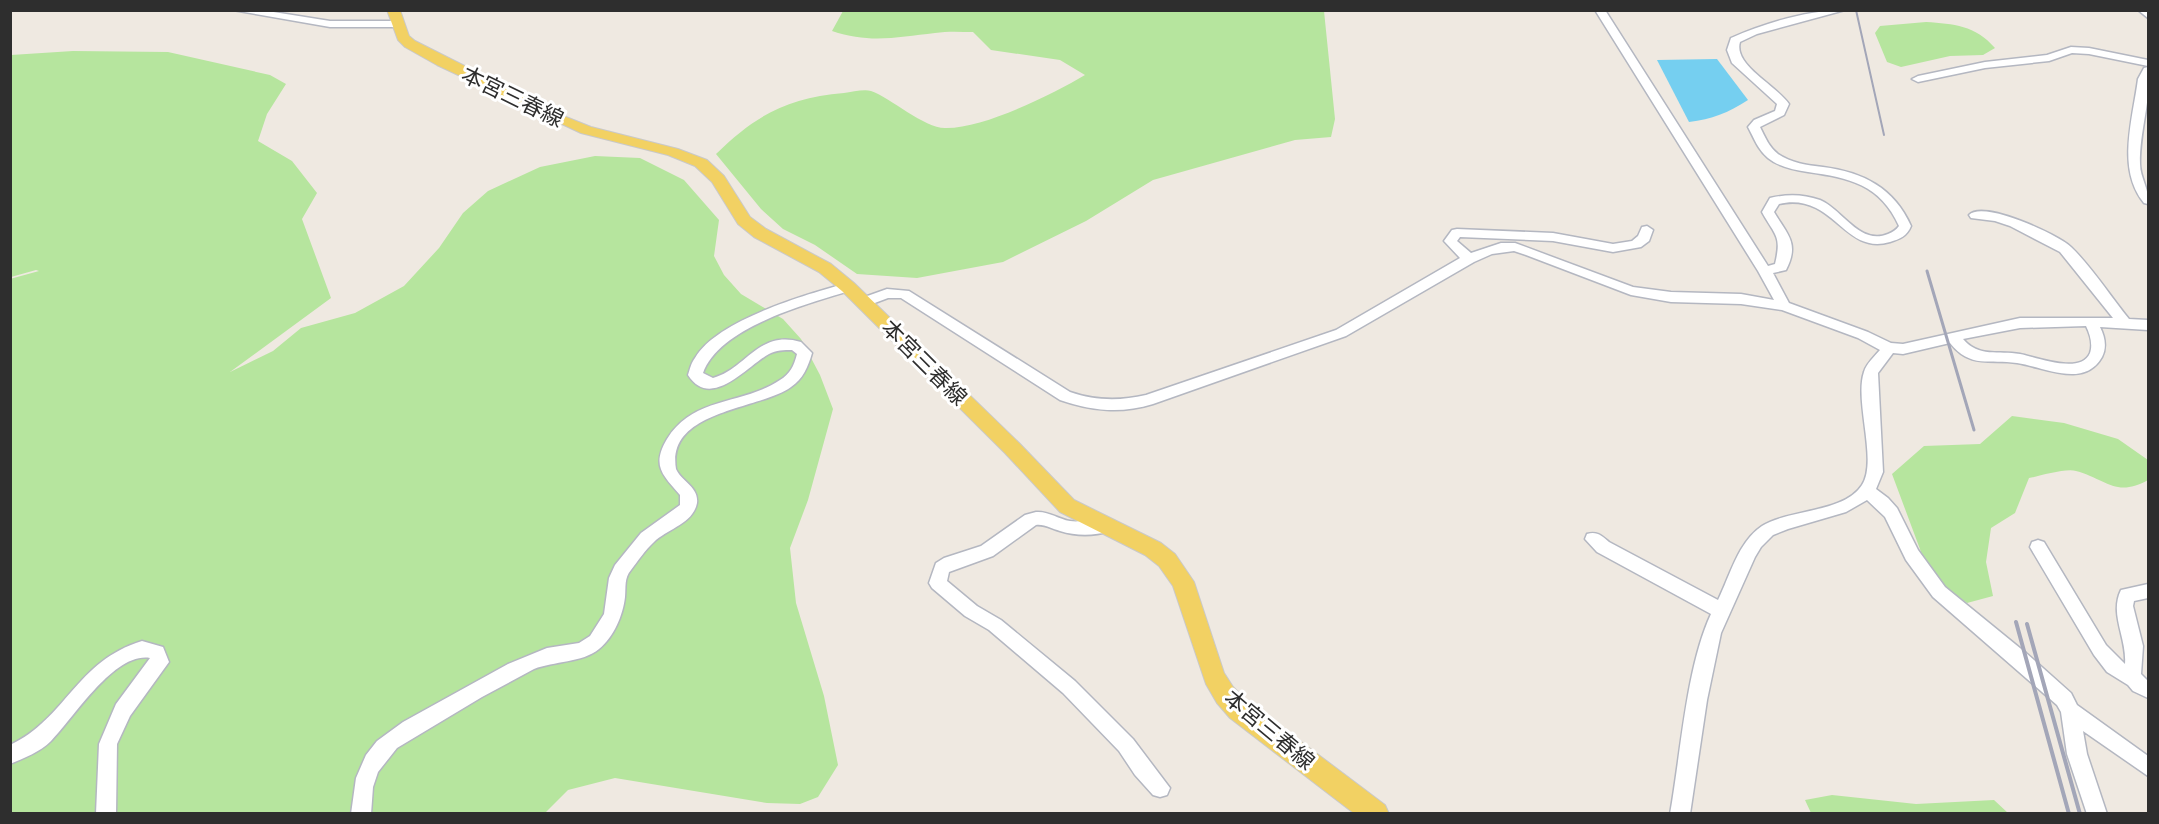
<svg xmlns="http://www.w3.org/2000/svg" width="2159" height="824" font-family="Commissioner,'Noto Sans JP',sans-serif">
	<rect width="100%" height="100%" fill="#efe9e1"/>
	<g fill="#b6e59e">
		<path d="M843 11H1324L1335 119 1331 137 1295 140 1153 180 1086 221 1003 262 917 278 857 274 815 245 783 229 761 209 716 154C756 115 787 98 844 93 852 92 864 89 871 91 891 98 924 128 945 128 983 129 1053 94 1085 75L1060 60 991 50 973 32C961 32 948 31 935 33 898 37 870 44 832 31Z"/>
		<path d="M1926 22C1954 24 1975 25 1995 48L1983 55 1950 56 1901 67 1887 62 1875 33 1880 26Z"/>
		<polygon points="73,51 168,52 270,75 286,84 267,114 258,141 292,161 317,193 302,219 331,298 230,372 273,351 301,328 355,313 404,286 439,248 463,213 488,191 540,167 595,156 640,158 684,180 719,220 714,256 724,275 741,294 783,319 801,339 820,375 833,409 808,500 790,548 796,603 824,696 838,765 818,797 800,804 767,803 615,778 568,790 545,813 11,813 10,279 39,271 36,270 11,277 11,55"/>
		<path d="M2012 416 2064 423 2118 439 2148 460V480C2116 498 2106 479 2076 471 2066 468 2040 476 2029 478L2015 513 1991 528 1986 562 1993 596 1967 603 1930 576 1892 474 1924 446 1980 444Z"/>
		<polygon points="1832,795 1916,804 1994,800 2008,813 1811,813 1805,800"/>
	</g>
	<path fill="#75cff0" d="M1717 59 1748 100C1728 113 1712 119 1689 122L1657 60Z"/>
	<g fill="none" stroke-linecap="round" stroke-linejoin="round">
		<defs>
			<g id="minor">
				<polygon points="233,10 261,10 330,21 398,21 403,24 398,27 330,27"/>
				<path d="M1595 10H1605L1768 266 1775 264C1782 235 1775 236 1762 212L1770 198C1787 194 1803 194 1820 200 1842 209 1860 246 1888 234 1893 232 1896 230 1899 226 1880 184 1849 178 1808 172 1794 170 1779 167 1768 158 1758 150 1754 138 1748 127L1754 120 1775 111 1777 104 1732 63 1727 50 1731 38C1765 23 1808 10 1845 10L1757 34 1740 42C1733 65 1776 85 1789 104L1784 115 1760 127C1765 137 1769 147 1778 154 1791 163 1807 165 1823 167 1863 172 1894 188 1911 226 1907 236 1900 239 1890 242 1856 252 1842 221 1816 208 1804 202 1792 201 1779 204L1774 212C1787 234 1800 243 1786 270L1773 273 1789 303 1868 332 1891 343 1903 344 2020 318H2113L2060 252 2010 226 1995 221 1971 218 1969 215C1983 200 2057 234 2071 247 2091 266 2111 297 2129 319L2148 320V330L2100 327C2105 337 2107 347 2102 357 2084 389 2044 367 2017 363 1989 359 1971 369 1950 343L1903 354 1893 353 1878 373 1883 472 1876 489 1888 498 1897 508 1918 550 1945 587 2026 653 2071 693 2077 705 2148 756V776L2083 731 2087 754 2107 814H2087L2067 754 2061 712 2057 705 1933 597 1906 560 1885 517 1867 500 1846 512 1788 529 1773 535 1761 547 1755 557 1721 633 1707 700 1690 814H1670C1681 753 1686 668 1711 614L1597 552 1585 539 1587 534C1597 531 1602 536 1609 542L1718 600C1730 576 1738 542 1762 526 1789 509 1844 513 1862 485 1878 461 1854 401 1864 372 1866 364 1875 356 1880 350L1858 338 1782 310 1741 304 1671 302 1631 295 1526 255 1514 251 1492 254 1474 262 1346 336 1153 404C1121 414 1092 411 1060 400L901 298H888L864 307 857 302 859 299 887 289 909 291 1070 392C1096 401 1120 401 1146 395L1336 330 1460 258 1444 241 1452 230 1457 229 1553 233 1613 244 1632 241 1638 236 1642 227 1647 226 1653 230 1649 241 1641 247 1613 252 1553 241 1460 237 1457 241 1471 253 1501 243H1515L1633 287 1671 292 1741 294 1774 300 1758 271ZM2086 326C2090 334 2093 345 2090 353 2081 375 2036 357 2020 354 1998 350 1979 358 1963 339L2020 328Z"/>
				<polygon points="2138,10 2148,10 2148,18"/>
				<polygon points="2071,47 2089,48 2148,60 2148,66 2089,54 2072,53 2049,61 1985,68 1918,82 1912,79 1918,76 1985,62 2047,55"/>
				<path d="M2148 67C2152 99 2139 132 2140 164 2140 178 2150 190 2148 204L2144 203C2116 169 2133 118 2138 79L2144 68Z"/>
				<path d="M848 283 853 284 855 287 853 290C809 303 719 327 703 373L713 378C746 369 759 329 801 342L812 353C808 367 803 379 791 387 759 410 666 410 676 469 681 481 699 487 697 503 693 524 667 529 654 542 645 550 638 561 631 570 624 578 626 587 625 597 623 615 614 637 599 649 582 663 554 661 534 669L482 697 397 748 378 772 373 787 371 814H351L356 778 366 755 377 741 403 722 508 664 547 648 579 643 590 636 604 614 609 578 615 565 641 533 680 505V495C663 475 651 466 667 439 693 396 743 405 780 380 790 374 794 366 797 354L792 350C784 350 776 350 769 354 747 366 711 411 688 375 690 369 691 363 695 358 717 320 807 294 848 283Z"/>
				<path d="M1036 512C1049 511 1058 519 1070 521 1083 523 1098 517 1110 521L1112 526 1110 531C1094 536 1076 536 1060 531 1052 529 1045 524 1036 525L993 556 949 572 947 581 977 606 1001 620 1075 681 1133 739 1170 788 1167 795 1160 797 1153 795 1135 775 1119 751 1063 693 989 630 965 616 932 588 929 583 936 563 944 558 981 546 1025 515Z"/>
				<path d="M2038 540 2044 542 2106 645 2125 664C2127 638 2109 614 2121 590L2148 584V598L2134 601 2133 606 2143 646 2141 674 2148 681V698L2133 691 2128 685 2107 672 2094 655 2030 547 2032 542Z"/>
				<path d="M142 641 163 647 169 662 130 716 117 744 116 814H96L99 744 116 704 150 658C114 652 74 718 51 741 40 752 24 758 10 764V745C66 719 76 661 142 641Z"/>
			</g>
			<polygon id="major" points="387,10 400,10 409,36 415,41 566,117 591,127 678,149 707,160 724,176 750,217 766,229 831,264 854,283 1019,443 1074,500 1161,543 1175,554 1194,582 1224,673 1233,687 1248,702 1385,805 1389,814 1355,814 1230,718 1217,703 1206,684 1173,586 1159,566 1145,555 1060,512 1005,453 842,291 819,272 754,237 738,224 712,182 695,166 668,155 581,133 437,65 405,47 398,40"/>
		</defs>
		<use href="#minor" stroke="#b4b7c1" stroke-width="3"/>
		<use href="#major" stroke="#c9c9c9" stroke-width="2"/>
		<use href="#minor" fill="#fff" fill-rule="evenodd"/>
		<use href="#major" fill="#f2d163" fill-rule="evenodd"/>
		<polyline stroke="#a3a6b8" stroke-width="2" points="1856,10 1884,135"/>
		<polyline stroke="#a3a6b8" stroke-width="3" points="1927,271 1974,430"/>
		<g stroke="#a3a6b8" stroke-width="4">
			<polyline points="2016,622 2069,814"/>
			<polyline points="2027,624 2080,814"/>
		</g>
	</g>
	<g text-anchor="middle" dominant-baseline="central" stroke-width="6" stroke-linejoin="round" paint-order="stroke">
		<g font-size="22" fill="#2e2e2e" stroke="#fff">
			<text transform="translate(513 96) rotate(26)">本宮三春線</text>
			<text transform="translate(925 362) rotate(45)">本宮三春線</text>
			<text transform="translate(1270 729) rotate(40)">本宮三春線</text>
		</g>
	</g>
	<rect width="2159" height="824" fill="none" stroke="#2e2e2e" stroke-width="24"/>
</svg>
